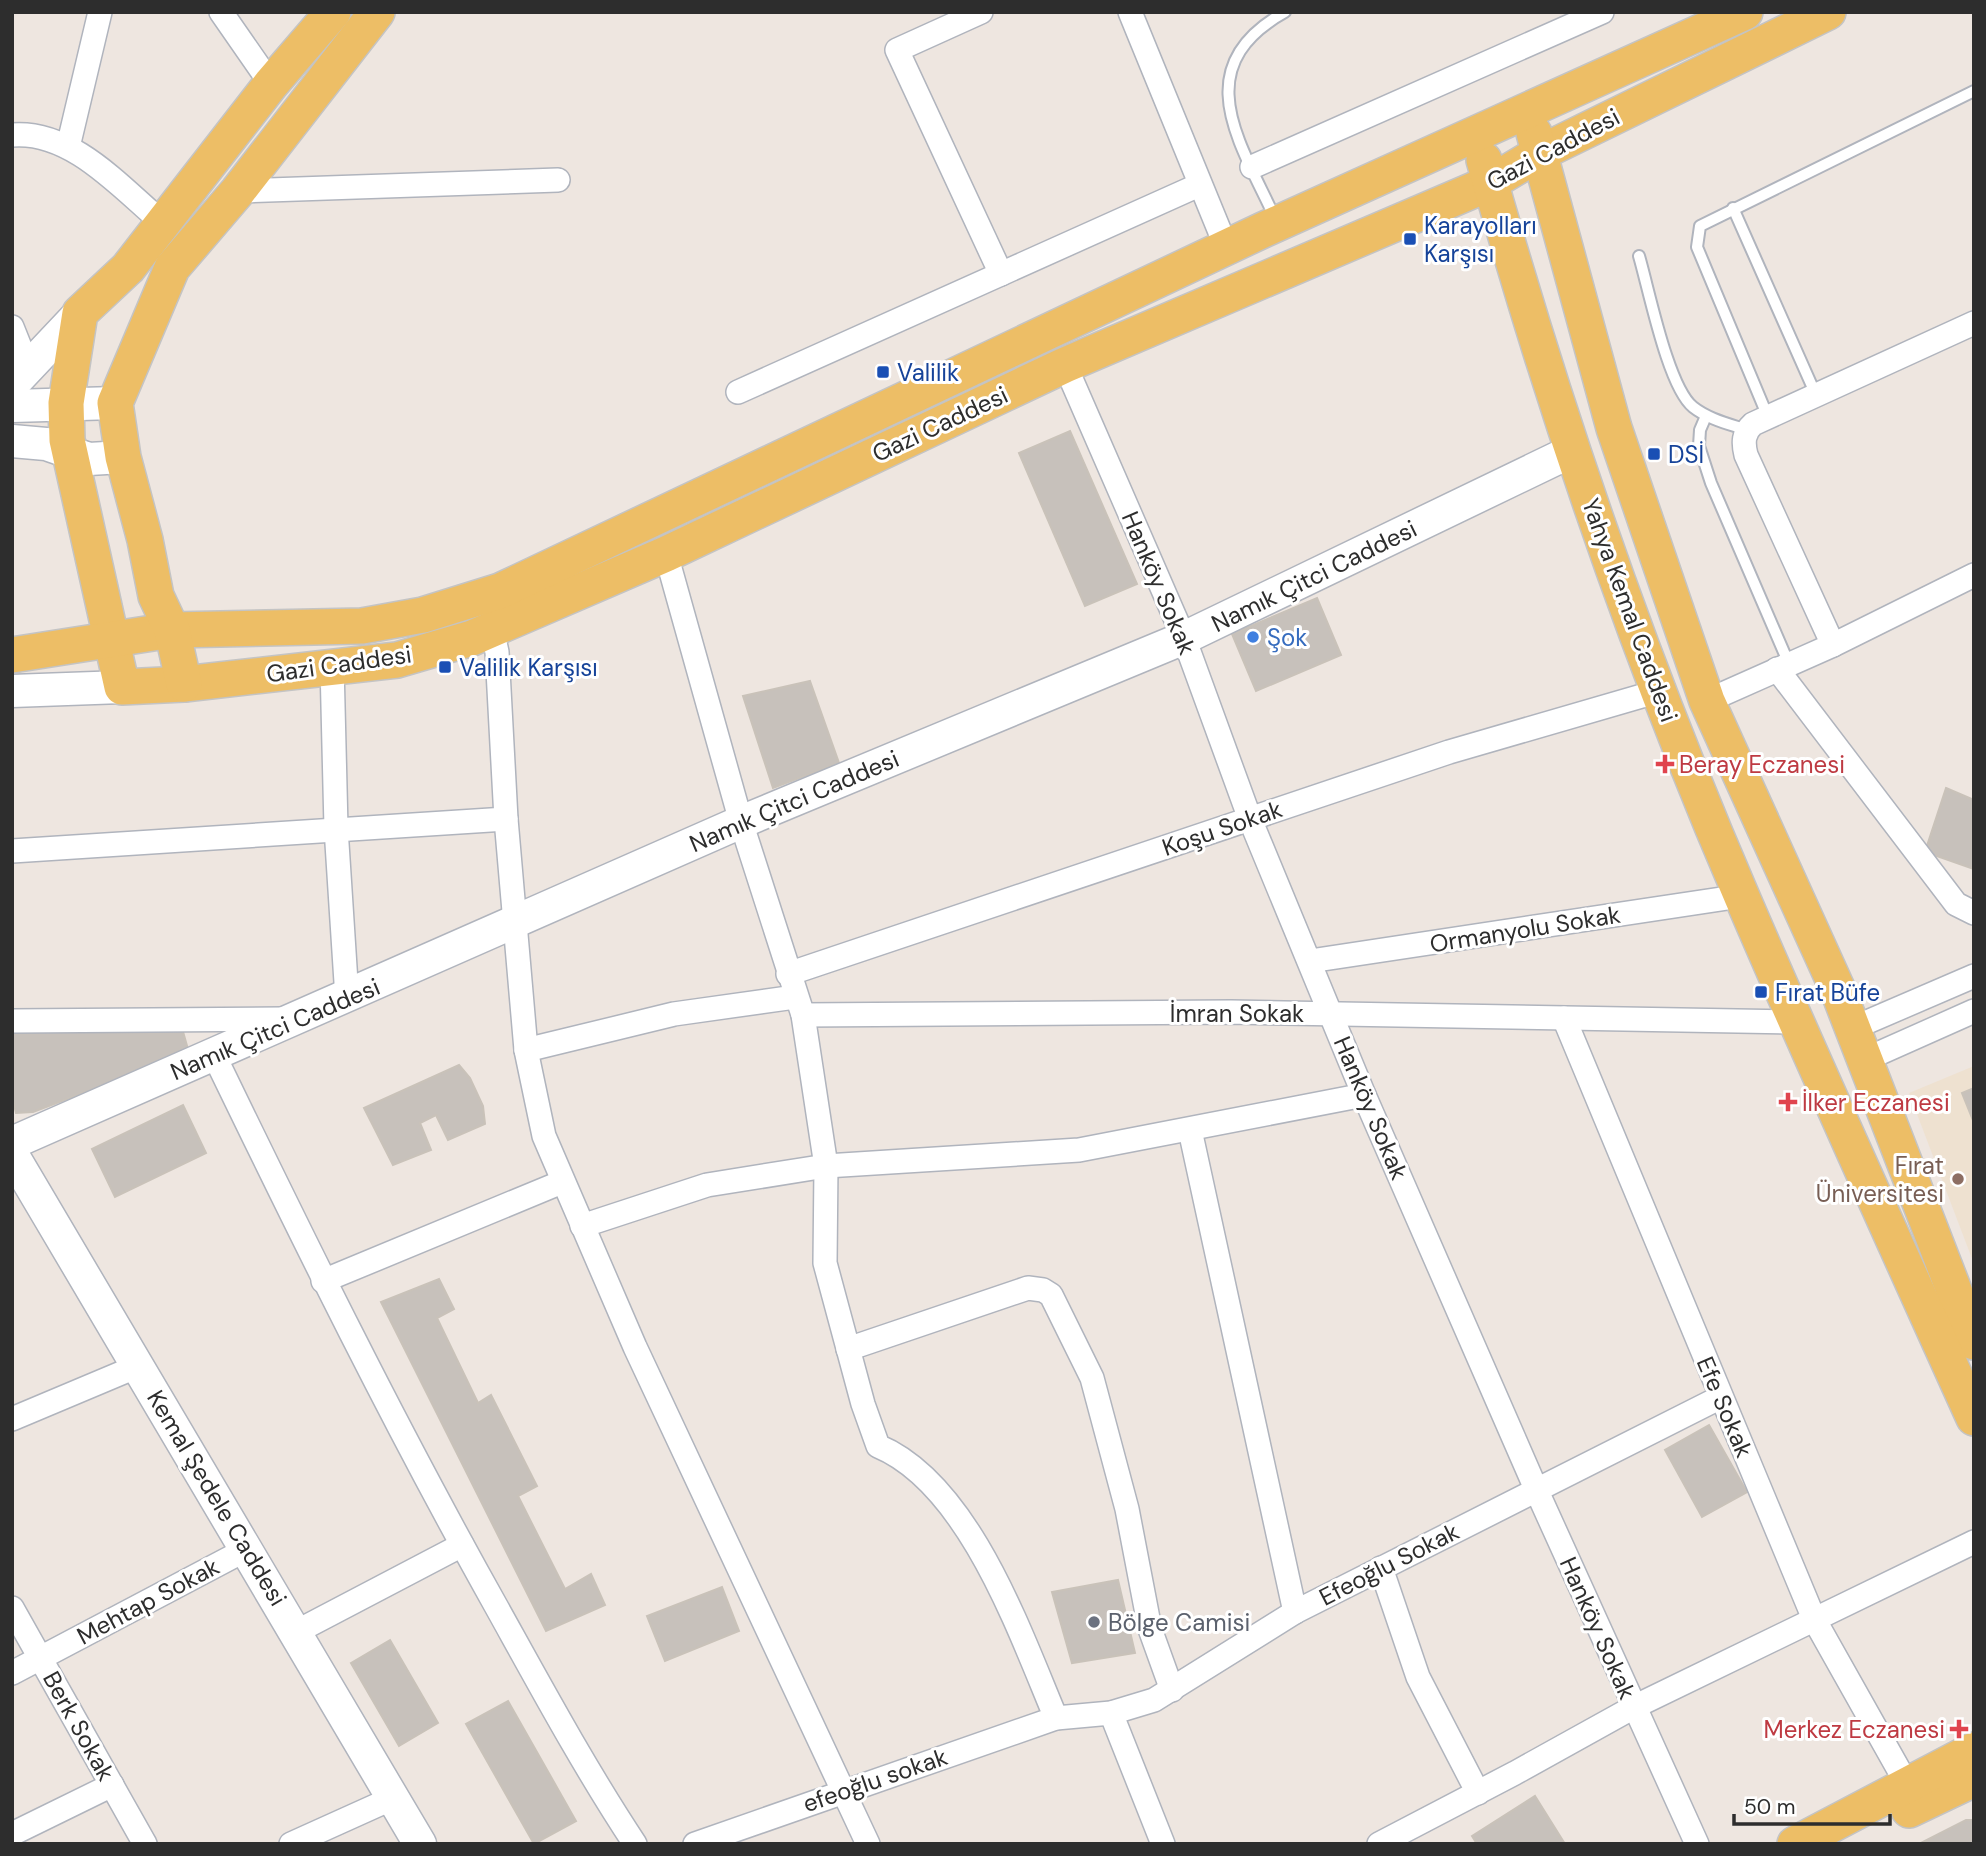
<svg xmlns="http://www.w3.org/2000/svg" width="1986" height="1856" font-family="'DM Sans',sans-serif">
	<rect width="100%" height="100%" fill="#eee6e0"/>
	<polygon fill="#eee1d0" points="1974,1066 1974,1264 1909,1093"/>
	<g fill="#c7c1bb" stroke="#c9c2b9" stroke-width="2">
		<polygon points="1070,431 1137,584 1085,606 1019,453"/>
		<polygon points="1317,598 1341,655 1256,691 1232,634"/>
		<polygon points="810,681 839,763 773,788 743,696"/>
		<polygon points="1946,788 1974,800 1974,869 1925,852"/>
		<polygon points="182,1028 189,1053 33,1112 16,1113 12,1097 12,1033"/>
		<polygon points="459,1065 470,1078 483,1106 485,1124 448,1140 436,1115 420,1123 431,1150 393,1165 364,1108"/>
		<polygon points="1974,1088 1974,1123 1962,1093"/>
		<polygon points="183,1105 206,1153 115,1197 92,1149"/>
		<polygon points="439,1279 454,1309 437,1318 478,1403 491,1395 537,1486 518,1496 565,1589 591,1574 605,1605 546,1631 381,1302"/>
		<polygon points="1709,1425 1747,1492 1702,1517 1665,1450"/>
		<polygon points="1118,1580 1135,1653 1072,1663 1052,1592"/>
		<polygon points="722,1587 739,1631 665,1661 647,1616"/>
		<polygon points="390,1640 438,1723 399,1746 351,1663"/>
		<polygon points="508,1701 576,1821 534,1844 466,1724"/>
		<polygon points="1535,1796 1565,1844 1477,1844 1472,1836"/>
		<polygon points="1966,1820 1974,1820 1974,1844 1919,1844"/>
	</g>
	<g fill="none" stroke-linecap="round" stroke-linejoin="round">
		<defs>
			<g id="lane">
				<polyline points="1733,208 1816,395"/>
				<path d="M1275 218C1240 142 1186 67 1285 12"/>
				<path d="M1639 256C1649 290 1668 387 1693 407 1708 419 1729 424 1747 430"/>
				<polyline points="1706,416 1700,430 1699,446 1711,483 1789,664"/>
				<polyline points="1768,417 1697,247 1700,226 1974,91"/>
			</g>
			<g id="street">
				<polyline points="221,12 271,84"/>
				<polyline points="981,12 897,50 1001,274"/>
				<polyline points="1130,12 1227,249"/>
				<path d="M12 135C72 130 121 188 163 223"/>
				<polyline points="68,147 100,12"/>
				<polyline points="1252,167 1602,12"/>
				<polyline points="238,191 558,180"/>
				<polyline points="12,327 28,367"/>
				<polyline points="1065,365 1184,638 1250,819 1364,1095 1536,1489 1697,1844"/>
				<polyline points="738,392 1199,185"/>
				<path d="M666 554 741 822 803 1015 826 1166 825 1263 863 1404 878 1446C969 1484 1020 1633 1056 1718"/>
				<polyline points="492,629 497,652 506,819 526,1050 544,1136 635,1347 868,1844"/>
				<path d="M1833 645 1746 455C1743 443 1743 433 1753 424L1974 323"/>
				<polyline points="332,665 336,828 347,998"/>
				<polyline points="1777,669 1956,904 1974,913"/>
				<polyline points="1707,701 1833,645 1974,575"/>
				<polyline points="12,851 506,819"/>
				<polyline points="1310,961 1741,896"/>
				<polyline points="788,974 1449,752 1659,691"/>
				<polyline points="803,1015 1231,1012 1798,1022"/>
				<polyline points="1564,1018 1814,1619 1908,1786"/>
				<polyline points="12,1021 283,1019"/>
				<polyline points="1851,1029 1974,976"/>
				<polyline points="526,1050 674,1014 795,997"/>
				<path d="M214 1055C304 1241 395 1426 496 1606 541 1687 584 1767 635 1844"/>
				<polyline points="1864,1060 1974,1011"/>
				<polyline points="1190,1130 1295,1612"/>
				<polyline points="582,1226 707,1185 826,1166 1079,1150 1364,1095"/>
				<polyline points="323,1281 562,1182"/>
				<polyline points="848,1349 1028,1288 1043,1290 1051,1295 1092,1378 1127,1509 1150,1629 1172,1690"/>
				<polyline points="12,1419 138,1366"/>
				<polyline points="1381,1568 1418,1677 1478,1793"/>
				<polyline points="12,1608 145,1844"/>
				<polyline points="296,1632 462,1545"/>
				<polyline points="12,1673 247,1549"/>
				<polyline points="1111,1713 1163,1844"/>
				<polyline points="12,1834 112,1785"/>
				<polyline points="291,1844 393,1798"/>
				<polyline points="695,1844 1056,1718 1111,1713 1154,1700 1295,1612 1721,1397"/>
				<polyline points="1379,1844 1515,1773 1634,1707 1974,1542"/>
			</g>
			<g id="secondary">
				<polyline points="12,385 80,313"/>
				<polyline points="12,406 115,403"/>
				<polyline points="12,441 46,444 89,459 123,457"/>
				<polyline points="12,691 122,687"/>
				<polyline points="12,1143 741,822 1184,638 1572,451"/>
				<polyline points="12,1154 420,1844"/>
			</g>
			<g id="primary">
				<polyline points="333,12 271,84 128,268 80,313 66,403 67,440 122,687 184,684 397,660 472,638 666,554 1065,365 1490,183 1540,153 1828,12"/>
				<polyline points="1534,133 1614,428 1707,701 1837,988 1974,1342"/>
				<path d="M1484 160C1554 410 1639 658 1742 897 1817 1072 1896 1245 1974 1418"/>
				<polyline points="12,655 172,630 362,626 423,615 500,591 1263,230 1745,12"/>
				<polyline points="184,684 172,630 156,596 145,540 123,457 115,403 172,268 238,191 377,12"/>
				<polyline points="1909,1810 1974,1779"/>
				<polyline points="1795,1844 1974,1750"/>
			</g>
		</defs>
		<use href="#lane" stroke="#b0b4bd" stroke-width="14"/>
		<use href="#street" stroke="#b0b4bd" stroke-width="26"/>
		<use href="#secondary" stroke="#b0b4bd" stroke-width="35"/>
		<use href="#primary" stroke="#c4c4c4" stroke-width="38"/>
		<use href="#lane" stroke="#fff" stroke-width="10"/>
		<use href="#street" stroke="#fff" stroke-width="23"/>
		<use href="#secondary" stroke="#fff" stroke-width="32"/>
		<use href="#primary" stroke="#edbe66" stroke-width="35"/>
	</g>
	<g fill="#1a4fb4" stroke="#fff" stroke-width="2.5">
		<rect x="1403" y="232" width="14" height="14" rx="3.5"/>
		<rect x="876" y="365" width="14" height="14" rx="3.5"/>
		<rect x="1647" y="447" width="14" height="14" rx="3.5"/>
		<rect x="438" y="660" width="14" height="14" rx="3.5"/>
		<rect x="1754" y="985" width="14" height="14" rx="3.5"/>
	</g>
	<circle fill="#3f7fe0" stroke="#fff" stroke-width="2.5" cx="1253" cy="637" r="7"/>
	<g fill="#e0444e" stroke="#fff" stroke-width="2.5">
		<path d="M1661.5 753.5h7v7h7v7h-7v7h-7v-7h-7v-7h7z"/>
		<path d="M1784.5 1091.5h7v7h7v7h-7v7h-7v-7h-7v-7h7z"/>
		<path d="M1955.5 1718.5h7v7h7v7h-7v7h-7v-7h-7v-7h7z"/>
	</g>
	<circle fill="#8d6e63" stroke="#fff" stroke-width="2.5" cx="1958" cy="1179" r="7"/>
	<circle fill="#6b7280" stroke="#fff" stroke-width="2.5" cx="1094" cy="1622" r="7"/>
	<g text-anchor="middle" dominant-baseline="central" stroke-width="6" stroke-linejoin="round" paint-order="stroke">
		<g font-size="24" fill="#2d2d2d" stroke="#fff">
			<text transform="translate(1553 149) rotate(-28)">Gazi Caddesi</text>
			<text transform="translate(940 424) rotate(-25)">Gazi Caddesi</text>
			<text transform="translate(1314 576) rotate(-26)">Namık Çitci Caddesi</text>
			<text transform="translate(1159 583) rotate(67)">Hanköy Sokak</text>
			<text transform="translate(1630 610) rotate(70)">Yahya Kemal Caddesi</text>
			<text transform="translate(339 664) rotate(-8)">Gazi Caddesi</text>
			<text transform="translate(794 801) rotate(-23)">Namık Çitci Caddesi</text>
			<text transform="translate(1222 828) rotate(-19)">Koşu Sokak</text>
			<text transform="translate(1525 929) rotate(-9)">Ormanyolu Sokak</text>
			<text x="1237" y="1013">İmran Sokak</text>
			<text transform="translate(275 1029) rotate(-23)">Namık Çitci Caddesi</text>
			<text transform="translate(1371 1108) rotate(67)">Hanköy Sokak</text>
			<text transform="translate(1725 1407) rotate(67)">Efe Sokak</text>
			<text transform="translate(217 1498) rotate(59)">Kemal Şedele Caddesi</text>
			<text transform="translate(1389 1564) rotate(-27)">Efeoğlu Sokak</text>
			<text transform="translate(148 1601) rotate(-28)">Mehtap Sokak</text>
			<text transform="translate(1598 1628) rotate(66)">Hanköy Sokak</text>
			<text transform="translate(79 1726) rotate(61)">Berk Sokak</text>
			<text transform="translate(875 1780) rotate(-19)">efeoğlu sokak</text>
		</g>
		<g font-size="24" fill="#164399" stroke="#fff" text-anchor="start">
			<text x="1424" y="225">Karayolları<tspan x="1424" dy="28">Karşısı</tspan></text>
			<text x="897" y="372">Valilik</text>
			<text x="1668" y="454">DSİ</text>
			<text x="459" y="667">Valilik Karşısı</text>
			<text x="1775" y="992">Fırat Büfe</text>
		</g>
		<g font-size="24" fill="#366cbe" stroke="#fff" text-anchor="start">
			<text x="1267" y="637">Şok</text>
		</g>
		<g font-size="24" fill="#be3a42" stroke="#fff" text-anchor="start">
			<text x="1679" y="764">Beray Eczanesi</text>
			<text x="1802" y="1102">İlker Eczanesi</text>
			<text x="1945" y="1729" text-anchor="end">Merkez Eczanesi</text>
		</g>
		<g font-size="24" fill="#785e54" stroke="#fff" text-anchor="end">
			<text x="1944" y="1165">Fırat<tspan x="1944" dy="28">Üniversitesi</tspan></text>
		</g>
		<g font-size="24" fill="#5b616d" stroke="#fff" text-anchor="start">
			<text x="1108" y="1622">Bölge Camisi</text>
		</g>
	</g>
	<rect width="1986" height="1856" fill="none" stroke="#2d2d2d" stroke-width="28"/>
	<path d="M1734 1814v10h156v-10" fill="none" stroke="#2d2d2d" stroke-width="3.5"/>
	<text x="1744" y="1814" font-size="21" fill="#2d2d2d" stroke="#ffffff" stroke-width="5" paint-order="stroke">50 m</text>
</svg>
